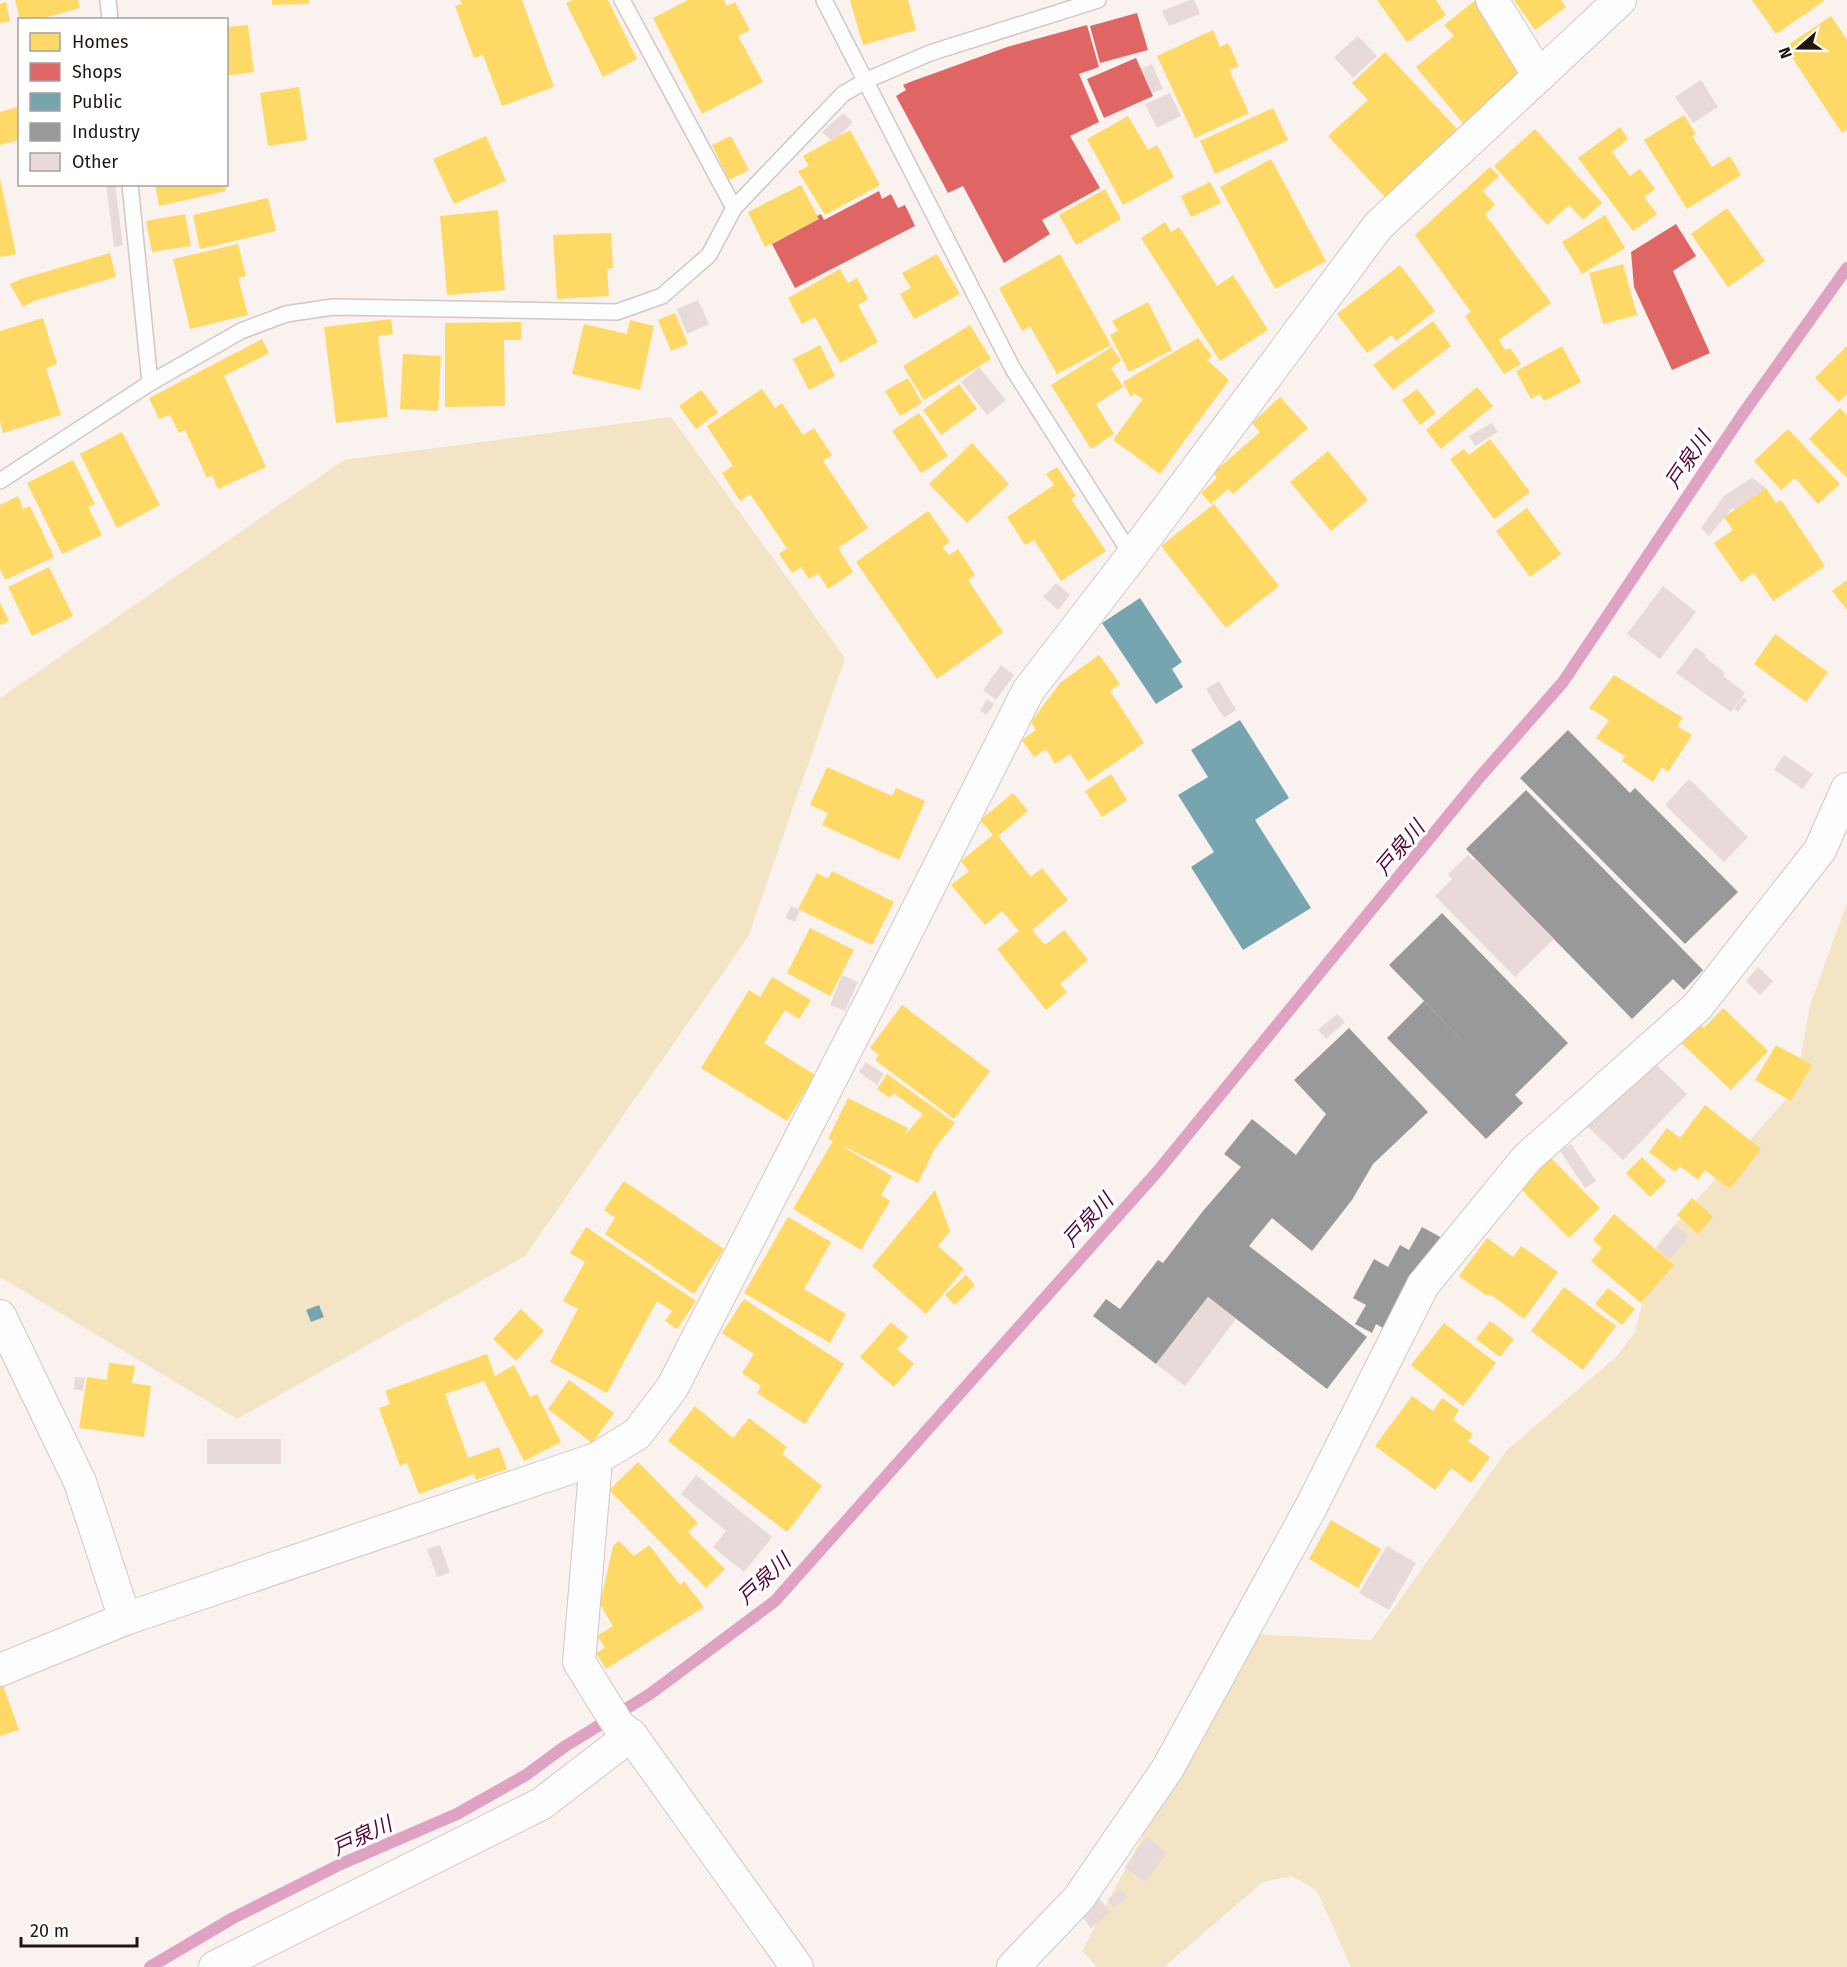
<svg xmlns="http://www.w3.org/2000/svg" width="1847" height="1967" font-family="'Fira Sans','Noto Sans JP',sans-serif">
	<rect width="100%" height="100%" fill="#faf2ef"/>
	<g fill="#f4e4c6">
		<polygon points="671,417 845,658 748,937 525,1256 237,1419 0,1277 0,698 344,460"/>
		<polygon points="1847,903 1847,1967 1351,1967 1317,1891 1292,1876 1263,1882 1164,1967 1097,1967 1082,1951 1250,1634 1371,1640 1507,1450 1617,1356 1635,1332 1657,1245 1795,1089 1810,1005"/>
	</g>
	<g fill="#ffd966">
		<polygon points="15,0 78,0 80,8 37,20 20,20"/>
		<polygon points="272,0 309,0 309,4 272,5"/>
		<polygon points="460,0 522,0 554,87 502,106 483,55 474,58 455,6 462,4"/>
		<polygon points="573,0 608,0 637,59 603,77 566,3"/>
		<polygon points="688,0 724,0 727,6 735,2 750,30 738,36 763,82 702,114 653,18"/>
		<polygon points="850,0 908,0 916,30 863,45"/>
		<polygon points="1377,0 1436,0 1446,15 1407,42"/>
		<polygon points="1476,0 1525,71 1466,127 1416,67 1454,36 1444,25"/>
		<polygon points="1514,0 1561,0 1566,7 1535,30"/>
		<polygon points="1752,0 1823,0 1824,1 1776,34"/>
		<polygon points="6,2 10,21 0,23 0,4"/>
		<polygon points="1831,16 1847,40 1847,130 1842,133 1785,47"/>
		<polygon points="248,25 254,72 226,76 226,27"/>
		<polygon points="1213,30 1220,47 1228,43 1239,66 1229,70 1249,113 1195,138 1157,56"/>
		<polygon points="1385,52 1458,130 1385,197 1328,136 1368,100 1352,83"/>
		<polygon points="299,87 307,140 268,146 260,93"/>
		<polygon points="20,106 20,140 0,145 0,112"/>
		<polygon points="1273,108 1288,140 1215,174 1200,141"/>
		<polygon points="1684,115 1696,134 1692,136 1712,167 1730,156 1741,175 1687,209 1644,140"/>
		<polygon points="1128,116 1148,150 1157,145 1174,177 1123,205 1087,139"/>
		<polygon points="1620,127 1628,139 1612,152 1630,176 1640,169 1655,189 1644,197 1657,214 1633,231 1578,158"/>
		<polygon points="1535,129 1602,203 1583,220 1569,205 1547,225 1494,166"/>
		<polygon points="850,130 880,185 825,215 798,171 809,166 803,156"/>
		<polygon points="486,136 506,181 454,204 433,159"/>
		<polygon points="731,136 749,170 729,180 712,145"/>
		<polygon points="1271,159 1326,261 1275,289 1220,187"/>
		<polygon points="1490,167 1499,176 1483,191 1495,205 1485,214 1551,303 1499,340 1505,350 1510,348 1521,364 1504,374 1465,316 1471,312 1415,235"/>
		<polygon points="0,179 16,254 0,257"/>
		<polygon points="1210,182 1221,203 1191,217 1181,196"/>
		<polygon points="155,184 225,184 226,191 159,206"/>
		<polygon points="801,185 819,219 765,247 748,212"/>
		<polygon points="1105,189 1121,219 1076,245 1059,215"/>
		<polygon points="268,198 276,231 200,249 193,215"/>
		<polygon points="1727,208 1765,261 1728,287 1691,234"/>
		<polygon points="498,210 505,290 447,295 440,216"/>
		<polygon points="185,214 191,246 152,252 146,221"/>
		<polygon points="1605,215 1625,248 1582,274 1562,242"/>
		<polygon points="1165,222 1171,232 1179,227 1217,286 1233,275 1268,330 1220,361 1141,238"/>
		<polygon points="611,233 613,268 607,269 609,296 557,299 553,235"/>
		<polygon points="238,244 246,276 238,278 248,315 190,329 173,259"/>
		<polygon points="110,253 116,277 34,301 23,307 10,284 21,279"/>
		<polygon points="937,254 960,294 914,319 900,294 911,288 902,273"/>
		<polygon points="1060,254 1111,345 1057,374 1030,326 1022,331 999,288"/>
		<polygon points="1623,264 1637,315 1603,324 1589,273"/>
		<polygon points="1400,265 1435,311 1396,341 1392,335 1367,353 1337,314"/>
		<polygon points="840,269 848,283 857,278 868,299 858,305 878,342 840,363 815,317 802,324 788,298"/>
		<polygon points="1148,302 1172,350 1129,372 1110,335 1118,331 1112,321"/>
		<polygon points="675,313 688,344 671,351 658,320"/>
		<polygon points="43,318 57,364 46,368 61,415 3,433 0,422 0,331"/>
		<polygon points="391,319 393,334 378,336 388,417 336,423 324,327"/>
		<polygon points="630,320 654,326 640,390 572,374 584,324 627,334"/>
		<polygon points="1433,321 1451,346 1393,390 1373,365"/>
		<polygon points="521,322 521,340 504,340 505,406 445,407 445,323"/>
		<polygon points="970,325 991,359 924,400 903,366"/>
		<polygon points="1198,338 1212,356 1207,360 1229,380 1160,474 1113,440 1143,399 1134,393 1131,397 1123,382"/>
		<polygon points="262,339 269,353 224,376 266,467 218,489 212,475 207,478 185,430 179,433 170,415 159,419 149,398"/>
		<polygon points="820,345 835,376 809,390 793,359"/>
		<polygon points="1562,346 1581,382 1544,401 1540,394 1531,399 1516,371"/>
		<polygon points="1847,346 1847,394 1839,402 1815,378"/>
		<polygon points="1112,347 1121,361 1111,368 1123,387 1096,404 1114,434 1091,449 1051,385"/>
		<polygon points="403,354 441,356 438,411 400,409"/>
		<polygon points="908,378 922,403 900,416 885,391"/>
		<polygon points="959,384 977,409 941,435 923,410"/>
		<polygon points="1477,387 1493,406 1441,449 1426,430"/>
		<polygon points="762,389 775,408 782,403 803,435 814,428 832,455 823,461 868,528 838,548 853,572 828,589 818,573 809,579 801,567 792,573 779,554 789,547 786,547 750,494 740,501 722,473 733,466 707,426"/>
		<polygon points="1417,389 1436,413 1420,425 1402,400"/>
		<polygon points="701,390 718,412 696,429 679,406"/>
		<polygon points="1280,397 1308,428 1233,494 1228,489 1211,504 1201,493 1217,478 1213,473 1260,432 1252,423"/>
		<polygon points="1840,408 1847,415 1847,478 1809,439"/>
		<polygon points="919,413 948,456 921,473 892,431"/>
		<polygon points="1788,429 1840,484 1818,504 1795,478 1781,490 1754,461"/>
		<polygon points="122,432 160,505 117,528 80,454"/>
		<polygon points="1490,439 1530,492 1494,519 1450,459 1464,449 1469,455"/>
		<polygon points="972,443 1009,484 967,523 929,484"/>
		<polygon points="1328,451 1368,500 1331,531 1290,482"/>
		<polygon points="73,460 95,504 88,507 102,535 62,554 27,483"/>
		<polygon points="1057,467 1076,496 1071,499 1106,551 1061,581 1034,540 1025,545 1007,517 1054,485 1046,474"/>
		<polygon points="1766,488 1776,503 1781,500 1825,566 1773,601 1754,573 1741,582 1714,543 1733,530 1724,517"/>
		<polygon points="18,496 23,509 30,506 54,557 5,580 0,569 0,505"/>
		<polygon points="1214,504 1279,586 1226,628 1161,546"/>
		<polygon points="1527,508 1561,554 1530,577 1496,531"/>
		<polygon points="928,511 950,542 942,547 949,555 958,549 975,575 968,580 1003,632 937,679 856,562"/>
		<polygon points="49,567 73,616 32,636 8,587"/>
		<polygon points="1847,580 1847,610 1832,591"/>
		<polygon points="0,603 9,621 0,625"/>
		<polygon points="1775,634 1828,672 1806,702 1754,664"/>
		<polygon points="1099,655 1120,684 1110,691 1144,743 1088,781 1070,754 1055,764 1046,749 1034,757 1022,740 1036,730 1031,722 1060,683"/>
		<polygon points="1614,675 1683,718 1677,726 1692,735 1668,772 1662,767 1653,782 1622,761 1625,756 1596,738 1609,720 1589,708"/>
		<polygon points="827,767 892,796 896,788 925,801 899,860 822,825 828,813 810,805"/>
		<polygon points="1111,774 1127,800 1102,817 1085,791"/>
		<polygon points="1013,793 1028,811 998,836 1031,877 1042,868 1068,900 1032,930 1045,945 1064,930 1088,960 1060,984 1067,992 1046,1010 997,949 1019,931 1002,911 985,925 951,885 969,871 961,861 993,835 980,820"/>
		<polygon points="832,871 894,902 872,945 798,909 817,873 828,879"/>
		<polygon points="810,928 854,950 830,996 787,973"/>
		<polygon points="772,977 811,1000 799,1019 785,1010 764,1043 815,1075 787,1121 701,1068 749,990 760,997"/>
		<polygon points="902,1005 990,1071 954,1119 875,1060 879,1055 870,1048"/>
		<polygon points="1723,1008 1768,1051 1731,1090 1678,1040 1696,1021 1704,1028"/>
		<polygon points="1776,1045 1812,1065 1791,1101 1755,1080"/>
		<polygon points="887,1074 955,1123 935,1148 918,1183 837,1143 892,1176 881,1195 890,1201 861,1250 793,1209 833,1141 828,1139 848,1098 908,1128 904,1138 907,1133 922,1141 907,1133 923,1114 893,1093 890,1098 877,1089"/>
		<polygon points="1705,1105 1761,1149 1730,1189 1705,1170 1698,1180 1680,1166 1675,1172 1649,1152 1667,1128 1680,1138"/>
		<polygon points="1642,1157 1666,1181 1650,1197 1626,1173"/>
		<polygon points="1551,1158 1600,1208 1569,1238 1521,1189"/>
		<polygon points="624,1181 724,1249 694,1294 605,1234 615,1218 604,1210"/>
		<polygon points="935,1190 950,1231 938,1246 964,1269 926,1314 872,1266"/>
		<polygon points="1692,1198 1713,1217 1698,1234 1677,1215"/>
		<polygon points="1614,1214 1674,1265 1641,1303 1591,1261 1602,1248 1593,1240"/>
		<polygon points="788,1217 831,1242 804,1289 846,1314 830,1343 744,1293"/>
		<polygon points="586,1227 696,1301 677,1329 665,1321 672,1311 657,1301 607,1393 550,1362 578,1309 563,1301 585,1262 570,1253"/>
		<polygon points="1487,1238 1513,1257 1521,1246 1558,1272 1524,1319 1490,1294 1487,1296 1459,1276"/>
		<polygon points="966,1275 975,1285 955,1305 945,1295"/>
		<polygon points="1564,1287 1616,1326 1583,1370 1531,1331"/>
		<polygon points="1608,1288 1635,1309 1622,1325 1595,1304"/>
		<polygon points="744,1299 844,1364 805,1424 757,1393 761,1386 742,1373 754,1354 722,1333"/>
		<polygon points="521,1309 544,1331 516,1361 493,1339"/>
		<polygon points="1490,1321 1514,1339 1500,1357 1476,1339"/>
		<polygon points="891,1322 908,1337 897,1349 914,1364 894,1387 860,1357"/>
		<polygon points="1444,1323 1496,1363 1463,1406 1411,1365"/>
		<polygon points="487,1354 495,1376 514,1365 530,1397 537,1394 561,1442 524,1461 484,1381 445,1394 468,1458 499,1447 507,1469 476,1480 474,1474 419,1494 407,1463 400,1466 379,1408 390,1404 385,1391"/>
		<polygon points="109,1363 135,1366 132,1383 151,1386 144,1437 79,1428 87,1377 107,1380"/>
		<polygon points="569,1380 614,1413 592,1443 548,1409"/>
		<polygon points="1412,1396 1433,1411 1442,1398 1459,1410 1453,1420 1473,1434 1468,1441 1490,1457 1471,1483 1451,1468 1435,1490 1375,1446"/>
		<polygon points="695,1406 733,1438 749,1418 787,1447 782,1454 822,1486 787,1532 668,1441"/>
		<polygon points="638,1462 698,1523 688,1532 725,1569 706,1588 609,1490"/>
		<polygon points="1331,1520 1381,1549 1358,1588 1309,1559"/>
		<polygon points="619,1541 634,1556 649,1545 680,1585 684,1581 704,1607 606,1669 596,1653 605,1648 597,1636 613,1626 600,1604 613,1546"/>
		<polygon points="3,1685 19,1730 0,1736 0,1686"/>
	</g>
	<g fill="#e06666">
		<polygon points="1137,13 1148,50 1100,63 1090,26"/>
		<polygon points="1087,25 1099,67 1079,74 1099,122 1070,136 1100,188 1042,220 1050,234 1004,263 963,186 948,193 896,96 906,90 903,85 910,82 1007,47"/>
		<polygon points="1136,58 1153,96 1104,118 1087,79"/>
		<polygon points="879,191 882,199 891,194 898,208 905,205 915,226 795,288 772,244 819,219 817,216 821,214 824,220"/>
		<polygon points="1676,224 1696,256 1673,271 1710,353 1672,370 1634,287 1631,252"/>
	</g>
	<g fill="#76a5af">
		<polygon points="1140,598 1182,662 1172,669 1183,687 1156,704 1102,623"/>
		<polygon points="1240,720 1289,798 1255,820 1311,908 1243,950 1191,867 1214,852 1178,795 1208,777 1191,750"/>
		<polygon points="319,1305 324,1317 311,1322 306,1310"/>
	</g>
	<g fill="#999">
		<polygon points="1568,730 1630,793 1635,788 1738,892 1685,944 1520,778"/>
		<polygon points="1526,790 1703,970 1684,990 1673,979 1632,1019 1466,849"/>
		<polygon points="1442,913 1568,1043 1515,1095 1523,1103 1486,1139 1387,1038 1424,1001 1482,1060 1389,965"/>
		<polygon points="1349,1028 1428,1112 1373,1164 1352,1200 1312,1251 1272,1218 1249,1246 1367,1337 1327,1389 1208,1297 1156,1364 1093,1316 1106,1299 1120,1309 1158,1260 1163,1263 1203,1211 1241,1167 1224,1154 1252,1119 1296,1155 1326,1114 1294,1080"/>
		<polygon points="1422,1227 1444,1239 1392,1333 1376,1324 1372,1333 1355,1324 1366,1305 1353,1298 1374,1259 1388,1267 1400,1245 1409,1250"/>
	</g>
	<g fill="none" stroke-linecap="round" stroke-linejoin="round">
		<polyline stroke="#dfa2c2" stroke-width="12" points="150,1967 233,1918 341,1864 457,1814 526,1775 564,1747 650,1694 775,1601 1157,1172 1479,778 1563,682 1742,415 1847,268"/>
	</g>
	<g fill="#e9dada">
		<polygon points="1190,0 1194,0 1200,14 1169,26 1162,11"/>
		<polygon points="1358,36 1377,56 1353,78 1334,57"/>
		<polygon points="1152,64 1163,89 1152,93 1141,69"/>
		<polygon points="1701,80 1718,107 1693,123 1675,97"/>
		<polygon points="1170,93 1181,116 1157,128 1145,104"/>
		<polygon points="843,113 853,122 838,137 831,140 822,132"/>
		<polygon points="106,184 115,184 123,245 114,247"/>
		<polygon points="698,300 709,324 687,334 677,309"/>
		<polygon points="979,367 1006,400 987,415 961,382"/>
		<polygon points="1492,423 1498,432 1475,446 1469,436"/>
		<polygon points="1752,478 1766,488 1734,510 1732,508 1709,536 1701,528 1724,496"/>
		<polygon points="1056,583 1070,595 1058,610 1043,597"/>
		<polygon points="1663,586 1696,612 1660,659 1627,634"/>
		<polygon points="1696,647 1706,655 1705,657 1725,673 1723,676 1745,693 1731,712 1676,673"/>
		<polygon points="1001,665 1014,675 996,700 983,690"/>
		<polygon points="1219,681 1236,710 1224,718 1206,689"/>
		<polygon points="1743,697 1747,700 1738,712 1734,709"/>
		<polygon points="987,699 994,704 987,715 980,711"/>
		<polygon points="1784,755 1813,774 1803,789 1774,770"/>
		<polygon points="1689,779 1748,837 1724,862 1665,805"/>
		<polygon points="1468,855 1473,860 1474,858 1554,939 1515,977 1435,896 1452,879 1448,874"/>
		<polygon points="791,906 800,910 795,922 785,918"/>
		<polygon points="1758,967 1773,981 1760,995 1746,981"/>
		<polygon points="842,975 858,982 845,1011 830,1005"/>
		<polygon points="1337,1014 1345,1022 1326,1039 1318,1030"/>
		<polygon points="1651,1060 1687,1094 1623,1160 1587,1126"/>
		<polygon points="866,1062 884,1074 877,1085 859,1072"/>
		<polygon points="1571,1144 1596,1181 1585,1188 1560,1151"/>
		<polygon points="1675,1225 1689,1236 1670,1259 1657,1248"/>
		<polygon points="1208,1297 1236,1319 1185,1386 1156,1364"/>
		<polygon points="75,1377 85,1378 83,1391 74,1389"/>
		<rect x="207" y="1439" width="74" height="25"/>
		<polygon points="696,1475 772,1537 744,1572 713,1547 726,1531 681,1494"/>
		<polygon points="440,1545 450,1572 437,1577 427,1549"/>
		<polygon points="1387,1546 1416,1563 1389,1610 1359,1593"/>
		<polygon points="1147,1837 1167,1853 1145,1882 1125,1867"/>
		<polygon points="1120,1889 1127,1897 1114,1908 1107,1900"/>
		<polygon points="1099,1898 1111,1912 1091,1928 1079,1913"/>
	</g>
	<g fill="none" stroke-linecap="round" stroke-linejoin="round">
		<defs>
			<g id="service">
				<polyline points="108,0 110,20"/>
				<polyline points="622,0 734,208"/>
				<polyline points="824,0 1013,369 1132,556"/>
				<polyline points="130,184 150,383"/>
				<polyline points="0,481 150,383 241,331 286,314 333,307 617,312 662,296 709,255 734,208 843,94 867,80 930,53 1098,0"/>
			</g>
			<g id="minor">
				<polyline points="1492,0 1539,76"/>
				<polyline points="0,1316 80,1482 125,1619"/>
				<polyline points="596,1459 579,1662 619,1726 631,1735 797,1967"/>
				<polyline points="0,1670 125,1619 596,1459 637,1434 672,1388 890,964 1028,691 1132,556 1378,226 1620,0"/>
				<polyline points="215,1967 541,1804 631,1735"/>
				<polyline points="1013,1967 1079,1898 1168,1768 1311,1507 1423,1285 1527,1158 1697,1007 1820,850 1847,789"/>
			</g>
		</defs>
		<use href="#service" stroke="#d1c7c4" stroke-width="18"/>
		<use href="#minor" stroke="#d1c7c4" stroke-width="34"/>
		<use href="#service" stroke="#fefdfd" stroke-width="15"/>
		<use href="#minor" stroke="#fefdfd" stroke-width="32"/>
	</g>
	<g text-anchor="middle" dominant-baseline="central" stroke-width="6" stroke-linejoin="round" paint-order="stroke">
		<g font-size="21" font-style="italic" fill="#53073a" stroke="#fff">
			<text transform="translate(1688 460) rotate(-56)">戸泉川</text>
			<text transform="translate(1400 848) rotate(-50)">戸泉川</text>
			<text transform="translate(1088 1220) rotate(-48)">戸泉川</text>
			<text transform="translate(764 1579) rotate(-43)">戸泉川</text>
			<text transform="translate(362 1836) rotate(-25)">戸泉川</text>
		</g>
	</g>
	<rect x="18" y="18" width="210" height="168" fill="#ffffff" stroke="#a6a1a0" stroke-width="1.5"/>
	<rect x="30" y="33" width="30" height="18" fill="#ffd966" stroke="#a6a1a0" stroke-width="1.5"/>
	<text x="72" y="48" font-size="18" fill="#211511">Homes</text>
	<rect x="30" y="63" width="30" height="18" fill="#e06666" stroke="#a6a1a0" stroke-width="1.5"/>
	<text x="72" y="78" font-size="18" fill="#211511">Shops</text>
	<rect x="30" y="93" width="30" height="18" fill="#76a5af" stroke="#a6a1a0" stroke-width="1.5"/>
	<text x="72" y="108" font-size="18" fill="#211511">Public</text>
	<rect x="30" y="123" width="30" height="18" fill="#999999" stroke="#a6a1a0" stroke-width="1.5"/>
	<text x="72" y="138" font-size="18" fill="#211511">Industry</text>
	<rect x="30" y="153" width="30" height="18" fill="#e9dada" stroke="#a6a1a0" stroke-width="1.5"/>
	<text x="72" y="168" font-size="18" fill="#211511">Other</text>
	<g transform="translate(1799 48) rotate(250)" stroke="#ffffff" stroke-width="4.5" paint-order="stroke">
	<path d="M0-4.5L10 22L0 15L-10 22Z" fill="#211511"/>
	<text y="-9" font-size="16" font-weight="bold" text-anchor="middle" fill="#211511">N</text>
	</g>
	<path d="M21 1937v9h116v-9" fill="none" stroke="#211511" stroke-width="3"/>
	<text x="30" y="1937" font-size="18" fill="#211511" stroke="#ffffff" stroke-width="4.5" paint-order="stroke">20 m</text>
</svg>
